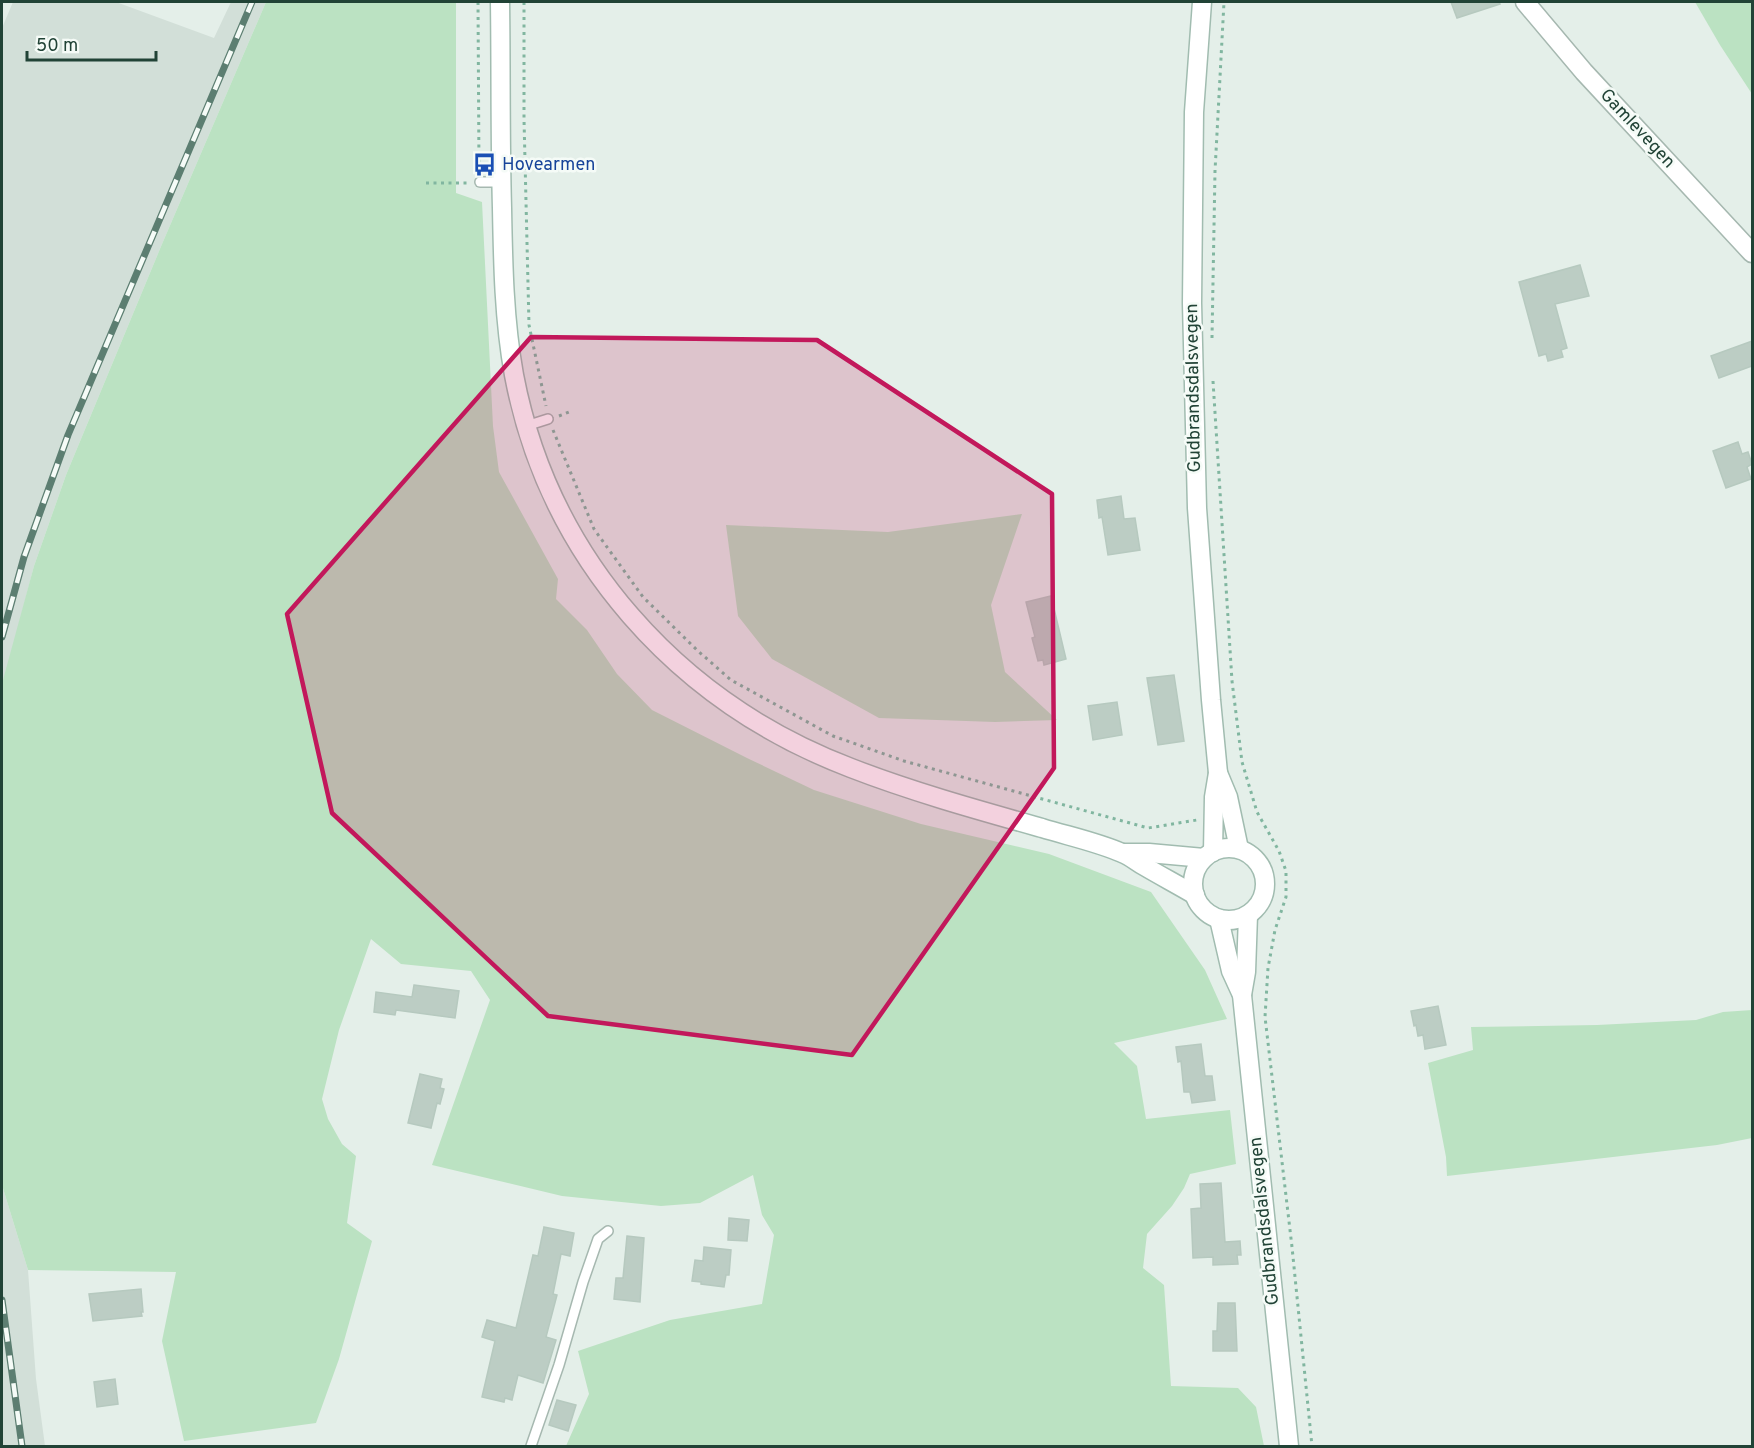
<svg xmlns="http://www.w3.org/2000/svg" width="1754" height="1448" font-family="Overpass,sans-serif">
	<rect width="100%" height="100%" fill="#e4efe9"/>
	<g fill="#d2dfd8">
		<polygon points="13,2 116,2 214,38 231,2 266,2 162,244 66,475 34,566 2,689 2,28"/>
		<polygon points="2,1185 28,1270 36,1379 45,1446 2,1446"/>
	</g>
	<g fill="#bbe2c2">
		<polygon points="266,2 456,2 456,193 482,202 493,426 499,472 558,579 556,599 587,630 617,674 652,710 747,758 814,790 921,824 1049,854 1151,892 1205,970 1227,1019 1114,1043 1137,1066 1146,1119 1230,1110 1236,1164 1190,1174 1184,1188 1172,1206 1147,1234 1143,1268 1164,1285 1171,1386 1238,1388 1256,1407 1264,1446 566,1446 589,1394 578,1351 670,1320 762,1304 774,1235 762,1215 753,1175 700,1203 661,1206 562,1196 432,1165 490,1000 471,971 401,964 371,939 339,1030 322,1099 328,1119 342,1144 356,1156 347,1223 372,1241 339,1359 316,1423 184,1441 162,1341 176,1272 28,1270 2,1185 3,680 34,566 66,475 162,244"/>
		<polygon points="1695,2 1752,2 1752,94 1720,45"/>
		<polygon points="1022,514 991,605 1005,672 1057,720 995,722 879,718 772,659 738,616 726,525 888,532"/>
		<polygon points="1752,1010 1752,1138 1717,1145 1447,1176 1446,1157 1428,1063 1473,1050 1471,1027 1597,1025 1696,1020 1723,1012"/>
	</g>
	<g fill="#bccdc4" stroke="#b6c9bf" stroke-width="1.5">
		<polygon points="1451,2 1499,2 1500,4 1457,18"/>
		<polygon points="1580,265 1589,296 1555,304 1567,348 1561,350 1563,357 1548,361 1546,354 1539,356 1519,282"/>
		<polygon points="1752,341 1752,366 1719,378 1711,356"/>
		<polygon points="1738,442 1742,454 1748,452 1752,464 1747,467 1751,479 1726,488 1713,451"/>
		<polygon points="1121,496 1124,519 1135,518 1140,550 1108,555 1102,517 1099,518 1097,500"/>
		<polygon points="1051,596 1066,659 1044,665 1043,660 1038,661 1032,638 1035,637 1026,602"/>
		<polygon points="1174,675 1184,741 1158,745 1147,678"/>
		<polygon points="1117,702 1122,735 1093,740 1088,706"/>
		<polygon points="414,985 459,991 455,1018 396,1010 395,1015 374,1012 376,992 412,997"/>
		<polygon points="1438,1006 1446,1045 1425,1049 1423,1035 1418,1036 1416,1025 1414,1026 1411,1011"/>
		<polygon points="1201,1044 1205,1076 1212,1076 1215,1100 1192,1103 1190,1092 1184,1092 1181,1061 1178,1062 1176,1047"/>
		<polygon points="420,1074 442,1079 440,1088 444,1089 440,1104 437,1103 431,1128 408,1123"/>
		<polygon points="1221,1183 1225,1242 1240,1241 1241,1255 1237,1255 1238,1264 1213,1265 1213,1257 1193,1258 1191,1209 1201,1208 1200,1184"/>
		<polygon points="729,1218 749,1220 747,1241 728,1240"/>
		<polygon points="544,1227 574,1233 570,1256 561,1254 553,1294 557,1295 546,1337 556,1340 543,1383 518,1375 512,1400 505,1398 504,1402 482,1397 495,1341 482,1337 487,1320 516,1328 533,1255 538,1256"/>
		<polygon points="627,1236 644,1238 640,1302 614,1299 616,1278 623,1278"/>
		<polygon points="704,1247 731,1250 729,1275 726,1275 724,1287 701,1284 701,1282 692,1281 695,1260 703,1261"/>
		<polygon points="141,1289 143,1312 141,1312 142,1316 93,1321 89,1294"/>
		<polygon points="1218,1303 1235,1303 1237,1351 1213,1351 1213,1331 1217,1331"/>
		<polygon points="115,1379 118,1404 97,1407 94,1382"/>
		<polygon points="557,1400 576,1405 568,1431 549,1425"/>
	</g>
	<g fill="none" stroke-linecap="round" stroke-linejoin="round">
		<defs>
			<g id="service">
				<polyline points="480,182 501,182"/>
				<polyline points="526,426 548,419"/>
				<polyline points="531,1446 559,1365 583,1282 598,1239 608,1231"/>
			</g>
			<polyline id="minor" points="1525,2 1584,72 1752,253"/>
			<g id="secondary">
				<path d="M500 2C501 70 500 139 502 208 503 264 504 320 514 375 549 559 678 702 851 768 913 792 978 810 1042 828 1068 836 1097 842 1122 853 1130 856 1137 862 1144 866 1161 876 1178 885 1195 895"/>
				<polyline points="1202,2 1194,112 1192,303 1197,508 1211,700 1218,773 1214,797 1213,852"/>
				<polyline points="1218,773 1228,797 1239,849"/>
				<circle cx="1229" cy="884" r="36"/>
				<polyline points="1124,853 1149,853 1204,858"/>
				<polyline points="1219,919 1231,971 1242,995 1289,1446"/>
				<polyline points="1242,995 1246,972 1248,915"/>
			</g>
		</defs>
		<use href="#service" stroke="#a6b8b0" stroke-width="12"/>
		<use href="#minor" stroke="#a6b8b0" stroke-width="21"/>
		<use href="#secondary" stroke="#a1bcb0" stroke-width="21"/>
		<g stroke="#81b6a0" stroke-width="3" stroke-dasharray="3 4.5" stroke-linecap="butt">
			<polyline points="478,2 479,171"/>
			<polyline points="524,2 524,119 529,325 546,406"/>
			<polyline points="426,183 467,183"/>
			<polyline points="1212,338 1215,171 1224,2"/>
			<polyline points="1213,381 1232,681 1242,762 1257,812 1279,851 1286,871 1286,897 1275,930 1268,968 1265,1017 1292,1247 1312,1446"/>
			<polyline points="559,416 569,412"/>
			<polyline points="553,430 594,529 643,597 698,651 731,680 833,736 904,761 1148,828 1197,820"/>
		</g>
		<use href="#service" stroke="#fff" stroke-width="9"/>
		<use href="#minor" stroke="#fff" stroke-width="18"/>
		<use href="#secondary" stroke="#fff" stroke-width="18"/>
		<defs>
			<g id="rail">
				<polyline points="2,637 24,557 68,435 252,2"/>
				<polyline points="2,1300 22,1446"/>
			</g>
		</defs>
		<use href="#rail" stroke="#5c7e71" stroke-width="7"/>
		<use href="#rail" stroke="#f5fbf7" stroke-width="4.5" stroke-dasharray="14" stroke-linecap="butt"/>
	</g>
	<path fill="#c2185b" fill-opacity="0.2" stroke="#c2185b" stroke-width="4.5" stroke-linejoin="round" d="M531 337 817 340 1052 494 1054 768 852 1055 548 1016 332 813 287 614Z"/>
	<defs>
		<symbol id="bus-bare" viewBox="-9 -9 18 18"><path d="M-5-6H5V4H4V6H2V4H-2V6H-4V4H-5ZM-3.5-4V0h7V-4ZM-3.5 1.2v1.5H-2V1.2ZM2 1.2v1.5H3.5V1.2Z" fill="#1a4fb4" stroke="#f5fbf7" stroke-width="2.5" paint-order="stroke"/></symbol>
	</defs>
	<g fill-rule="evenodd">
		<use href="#bus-bare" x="468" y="148" width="33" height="33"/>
	</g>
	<g text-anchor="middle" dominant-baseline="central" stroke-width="5" stroke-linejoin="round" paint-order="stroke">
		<g font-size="18" fill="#214336" stroke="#f5fbf7">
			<text transform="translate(1637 129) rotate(47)">Gamlevegen</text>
			<text transform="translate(1194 388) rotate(-91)">Gudbrandsdalsvegen</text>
			<text transform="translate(1265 1221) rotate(-96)">Gudbrandsdalsvegen</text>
		</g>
		<g font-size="18" fill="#164399" stroke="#f5fbf7" text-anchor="start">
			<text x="502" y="165">Hovearmen</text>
		</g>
	</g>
	<rect width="1754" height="1448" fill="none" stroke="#214336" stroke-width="6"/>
	<path d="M27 51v9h129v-9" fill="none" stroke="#214336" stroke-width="3"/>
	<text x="36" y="51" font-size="18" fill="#214336" stroke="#f5fbf7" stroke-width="4.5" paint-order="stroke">50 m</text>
</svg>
